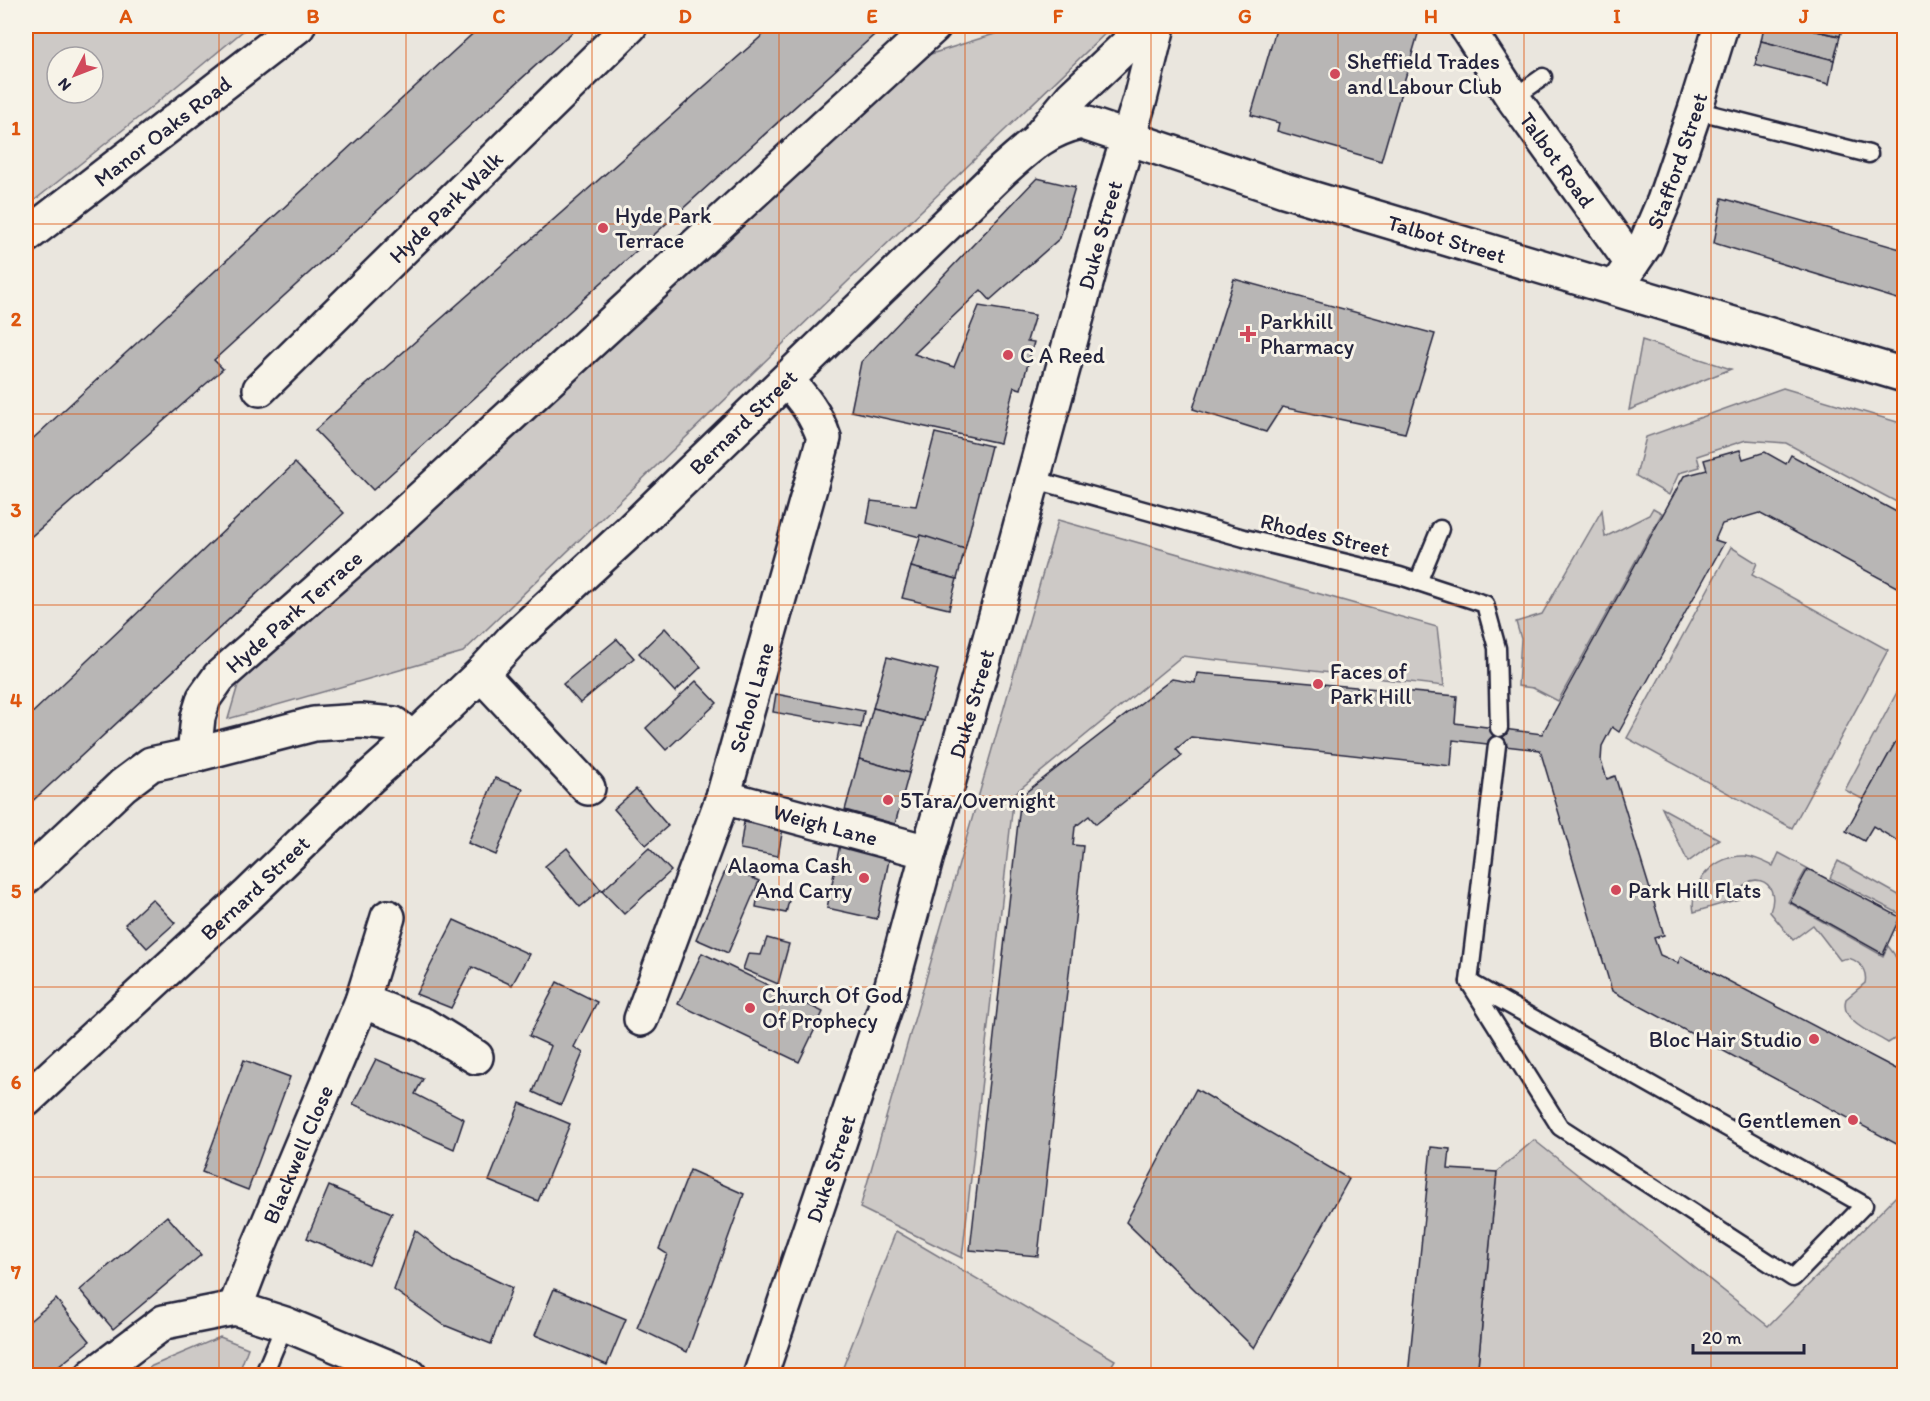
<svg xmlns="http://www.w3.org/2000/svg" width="1930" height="1401" font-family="Itim,sans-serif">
	<rect width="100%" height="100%" fill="#eae6de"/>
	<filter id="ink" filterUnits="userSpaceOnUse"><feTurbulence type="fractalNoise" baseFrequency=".0167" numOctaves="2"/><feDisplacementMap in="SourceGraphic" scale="12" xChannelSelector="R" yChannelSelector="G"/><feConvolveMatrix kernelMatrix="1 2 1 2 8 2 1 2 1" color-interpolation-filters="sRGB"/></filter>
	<g filter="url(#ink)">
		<g fill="#cdc9c6" stroke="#787680" stroke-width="1.5" fill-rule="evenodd">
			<path d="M26 26H249L149 109 26 207ZM57 57H93V93H57Z"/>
			<polygon points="1020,26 1113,26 463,652 228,719 238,685 915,59"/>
			<polygon points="1642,340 1731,369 1629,410"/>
			<polygon points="1783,388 1904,424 1904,506 1786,443 1746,440 1697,456 1700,467 1679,473 1669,495 1636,476 1646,437"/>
			<polygon points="1653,508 1662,513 1558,701 1533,688 1518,686 1521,639 1516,622 1542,614 1602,510 1605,537 1649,515"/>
			<polygon points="1058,520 1437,627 1444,686 1182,656 1014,794 962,1258 860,1208"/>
			<polygon points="1731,547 1757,563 1752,575 1888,650 1792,828 1627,738"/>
			<polygon points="1904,679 1904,727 1864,800 1845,790"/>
			<polygon points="1662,808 1719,839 1688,862"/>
			<path d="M1779 853 1807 868 1788 902 1883 956 1888 946C1909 969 1905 1004 1904 1033L1888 1043C1872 1033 1839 1021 1846 999L1865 983C1868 969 1855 954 1840 960L1813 925 1793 940 1770 912C1784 876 1741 869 1739 899L1694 912C1688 883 1716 854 1745 856 1754 857 1765 862 1773 866Z"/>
			<polygon points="1838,861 1904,898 1904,916 1830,878"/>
			<polygon points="1534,1140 1768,1326 1904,1188 1904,1375 1477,1376 1497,1172"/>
			<polygon points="896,1231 1115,1360 1106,1375 840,1375"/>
			<polygon points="220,1337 248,1348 238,1375 140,1375 152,1366"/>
		</g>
		<g fill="#b8b6b5" stroke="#22223b" stroke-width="1.5">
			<polygon points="481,26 579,26 214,360 223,369 26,541 26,445"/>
			<polygon points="773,26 884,26 373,490 315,430"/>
			<polygon points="1277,26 1390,26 1418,34 1381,161 1277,131 1279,123 1251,115"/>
			<polygon points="1764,26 1793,26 1840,36 1834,60 1761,41"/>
			<polygon points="1793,26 1843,26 1840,36"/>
			<polygon points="1761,41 1834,60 1829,84 1755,65"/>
			<polygon points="1037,178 1075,187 1060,238 990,300 981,290 914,354 954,367 979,306 1035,315 1027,341 1034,342 1021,389 1014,387 1000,443 851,411 861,362"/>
			<polygon points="1722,198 1904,250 1904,301 1714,243"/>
			<polygon points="1234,279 1435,334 1405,433 1282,407 1266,432 1193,409"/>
			<polygon points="935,433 991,446 965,549 867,523 871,501 916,506"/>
			<polygon points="1740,450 1743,459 1765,452 1786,464 1791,455 1904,516 1904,591 1759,513 1722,524 1715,540 1724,543 1619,732 1612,727 1602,746 1601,761 1607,779 1615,776 1664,935 1654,938 1660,955 1678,963 1681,956 1904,1073 1904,1148 1612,991 1540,750 1453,740 1451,766 1191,737 1176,749 1182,756 1096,824 1089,816 1075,827 1073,845 1083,846 1038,1256 970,1250 1021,796 1172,679 1195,683 1197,673 1457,696 1455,723 1542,734 1684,476 1707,470 1704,460"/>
			<polygon points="295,463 344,513 26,807 26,719"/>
			<polygon points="921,535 965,549 957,579 911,567"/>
			<polygon points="911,567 957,579 949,609 902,598"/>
			<polygon points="665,628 701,667 675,692 639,653"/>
			<polygon points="617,639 634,658 580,703 563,684"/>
			<polygon points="887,657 938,670 924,721 873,708"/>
			<polygon points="696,681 717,703 666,750 646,728"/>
			<polygon points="776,694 864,711 861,728 773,712"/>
			<polygon points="873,708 924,721 909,773 859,759"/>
			<polygon points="1904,727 1904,845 1873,826 1864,841 1846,831"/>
			<polygon points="859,759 909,773 895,824 845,810"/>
			<polygon points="495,778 523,789 496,855 468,843"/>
			<polygon points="636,789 668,826 646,845 614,809"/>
			<polygon points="744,822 783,828 778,856 740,849"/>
			<polygon points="840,844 890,855 877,919 827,908"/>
			<polygon points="567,848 601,890 580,907 545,866"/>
			<polygon points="649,848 671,871 624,914 602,891"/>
			<polygon points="727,867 759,881 728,953 696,939"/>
			<polygon points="1808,869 1900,917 1883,954 1790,902"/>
			<polygon points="759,889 790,896 786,913 756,907"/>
			<polygon points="152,899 175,923 147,948 125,924"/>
			<polygon points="454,920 529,954 512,985 472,967 451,1008 416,994"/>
			<polygon points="767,938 789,944 778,984 743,969 748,954 761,955"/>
			<polygon points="702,953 823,1012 799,1062 678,1004"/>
			<polygon points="557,982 597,1002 574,1047 583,1053 561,1105 533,1092 551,1046 529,1036"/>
			<polygon points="376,1059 423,1079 415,1094 464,1119 454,1149 353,1104"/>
			<polygon points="244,1060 290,1077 248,1190 202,1172"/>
			<polygon points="1196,1089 1349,1179 1254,1348 1126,1222"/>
			<polygon points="520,1103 570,1124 538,1201 489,1181"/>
			<polygon points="1431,1147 1450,1149 1448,1169 1497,1172 1477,1376 1408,1376"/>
			<polygon points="690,1170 744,1194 687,1352 637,1328 667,1254 659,1249"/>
			<polygon points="329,1186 392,1213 369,1265 307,1238"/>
			<polygon points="167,1216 201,1255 113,1329 80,1290"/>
			<polygon points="415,1230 453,1260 512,1288 491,1344 444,1325 394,1290"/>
			<polygon points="554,1289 626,1319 607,1365 535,1335"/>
			<polygon points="56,1299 90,1341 47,1376 26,1376 26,1324"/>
		</g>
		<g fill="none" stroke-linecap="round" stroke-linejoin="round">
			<defs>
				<g id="lane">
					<polyline points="1513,98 1543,77"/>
					<polyline points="1695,110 1869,154"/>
					<polyline points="1032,479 1244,538 1400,576 1485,604 1497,648 1499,728"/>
					<polyline points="1418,582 1440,529"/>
					<polygon points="1469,982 1864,1205 1793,1278 1560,1127"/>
					<polyline points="1469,982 1497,745"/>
					<polyline points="263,1376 285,1324"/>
				</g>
				<g id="street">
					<path id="s1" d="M1466 26 1513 98 1632 263"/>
					<path id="s2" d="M26 236 298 26"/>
					<path id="s3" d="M1620 281 1646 243 1664 201 1695 110 1721 26"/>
					<path id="s4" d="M260 389 630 26"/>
					<polyline points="481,674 588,788"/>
					<polyline points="194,755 314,724 361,721 394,724 413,739"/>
					<path id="s5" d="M723 797 928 852"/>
					<path id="s6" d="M26 877 123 785 151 764 194 755 198 717 204 698 219 677 393 524 934 26"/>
					<polyline points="362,1001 424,1025 476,1057"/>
					<path id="s7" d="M641 1019 723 797 824 438C816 414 803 398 787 380"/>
					<path id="s8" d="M235 1308 258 1248 362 1001 388 917"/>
					<polyline points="92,1376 164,1322 235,1308 285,1324 410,1376"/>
				</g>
				<g id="secondary">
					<polyline points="1040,136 1072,97 1147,26"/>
					<path id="s9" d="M26 1100 249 894 369 778 413 739 481 674 513 639 632 529 1003 170C1029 147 1046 130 1081 122L1284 190 1904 375"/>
					<path id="s10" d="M760 1376 889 996 928 852 984 660 1104 217 1140 99 1158 26"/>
				</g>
			</defs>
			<use href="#lane" stroke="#22223b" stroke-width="21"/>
			<use href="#street" stroke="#22223b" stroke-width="38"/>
			<use href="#secondary" stroke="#22223b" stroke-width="38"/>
			<use href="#lane" stroke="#f7f3e8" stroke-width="16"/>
			<use href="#street" stroke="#f7f3e8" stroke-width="33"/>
			<use href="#secondary" stroke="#f7f3e8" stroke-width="33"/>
		</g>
	</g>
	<path fill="none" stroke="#de560e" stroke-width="1.5" stroke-opacity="0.55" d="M219 26V1376M406 26V1376M592 26V1376M779 26V1376M965 26V1376M1151 26V1376M1338 26V1376M1524 26V1376M1711 26V1376M26 224H1904M26 414H1904M26 605H1904M26 796H1904M26 987H1904M26 1177H1904"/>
	<g fill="#d1495b" stroke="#f7f3e8" stroke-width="2">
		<circle cx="1335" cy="74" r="6"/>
		<circle cx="603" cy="228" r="6"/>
		<path d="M1245 325h6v6h6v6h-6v6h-6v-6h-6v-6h6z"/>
		<circle cx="1008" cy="355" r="6"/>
		<circle cx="1318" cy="684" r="6"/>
		<circle cx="888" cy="800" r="6"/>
		<circle cx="864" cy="878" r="6"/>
		<circle cx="1616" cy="890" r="6"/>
		<circle cx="750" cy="1008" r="6"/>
		<circle cx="1814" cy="1039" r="6"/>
		<circle cx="1853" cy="1120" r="6"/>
	</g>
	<g text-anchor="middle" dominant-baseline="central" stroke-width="6" stroke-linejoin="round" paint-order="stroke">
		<g font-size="22" fill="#22223b" stroke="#f7f3e8" text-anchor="start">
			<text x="1347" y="61">Sheffield Trades<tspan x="1347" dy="25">and Labour Club</tspan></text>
			<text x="615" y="215">Hyde Park<tspan x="615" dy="25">Terrace</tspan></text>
			<text x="1260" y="321">Parkhill<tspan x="1260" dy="25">Pharmacy</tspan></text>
			<text x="1020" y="355">C A Reed</text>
			<text x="1330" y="671">Faces of<tspan x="1330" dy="25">Park Hill</tspan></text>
			<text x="900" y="800">5Tara/Overnight</text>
			<text x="852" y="865" text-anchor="end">Alaoma Cash<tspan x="852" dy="25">And Carry</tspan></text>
			<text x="1628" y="890">Park Hill Flats</text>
			<text x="762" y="995">Church Of God<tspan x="762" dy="25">Of Prophecy</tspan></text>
			<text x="1802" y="1039" text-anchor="end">Bloc Hair Studio</text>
			<text x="1841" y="1120" text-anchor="end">Gentlemen</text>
		</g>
		<g font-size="22" fill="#22223b" stroke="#f7f3e8">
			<text stroke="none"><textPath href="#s2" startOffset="172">Manor Oaks Road</textPath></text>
			<text stroke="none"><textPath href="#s3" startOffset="134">Stafford Street</textPath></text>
			<text stroke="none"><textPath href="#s1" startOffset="162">Talbot Road</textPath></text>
			<text stroke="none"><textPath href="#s4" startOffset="260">Hyde Park Walk</textPath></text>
			<text stroke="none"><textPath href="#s10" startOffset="1191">Duke Street</textPath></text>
			<text stroke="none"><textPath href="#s9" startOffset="1826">Talbot Street</textPath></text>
			<text stroke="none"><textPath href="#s9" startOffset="987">Bernard Street</textPath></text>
			<text transform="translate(1325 535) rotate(13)">Rhodes Street</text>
			<text stroke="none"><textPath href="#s6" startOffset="396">Hyde Park Terrace</textPath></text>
			<text stroke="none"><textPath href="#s7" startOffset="340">School Lane</textPath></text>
			<text stroke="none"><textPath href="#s10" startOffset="705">Duke Street</textPath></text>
			<text stroke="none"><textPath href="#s5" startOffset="106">Weigh Lane</textPath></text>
			<text stroke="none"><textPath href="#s9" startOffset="312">Bernard Street</textPath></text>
			<text stroke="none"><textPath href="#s8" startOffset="166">Blackwell Close</textPath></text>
			<text stroke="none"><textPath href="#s10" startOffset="219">Duke Street</textPath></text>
		</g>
	</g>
	<rect width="1930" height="1401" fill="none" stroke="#f7f3e8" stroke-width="66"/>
	<g transform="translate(75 75) rotate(228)"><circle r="28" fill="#f7f3e8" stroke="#a29fa3" stroke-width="1.5"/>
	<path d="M0-4.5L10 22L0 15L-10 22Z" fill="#d1495b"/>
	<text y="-9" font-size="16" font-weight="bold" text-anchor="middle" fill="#22223b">N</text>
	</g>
	<path d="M1693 1344v9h111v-9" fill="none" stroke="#22223b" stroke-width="3"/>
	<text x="1702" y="1344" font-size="18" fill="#22223b" stroke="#f7f3e8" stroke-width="4.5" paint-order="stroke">20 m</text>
	<rect x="33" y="33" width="1864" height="1335" fill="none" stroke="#de560e" stroke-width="2"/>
	<g font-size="20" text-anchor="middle" font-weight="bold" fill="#de560e">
		<text x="126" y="23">A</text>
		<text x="313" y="23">B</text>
		<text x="499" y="23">C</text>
		<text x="685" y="23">D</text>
		<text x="872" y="23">E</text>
		<text x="1058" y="23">F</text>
		<text x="1245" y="23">G</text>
		<text x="1431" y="23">H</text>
		<text x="1617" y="23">I</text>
		<text x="1804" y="23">J</text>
		<text x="16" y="135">1</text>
		<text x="16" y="326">2</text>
		<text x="16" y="517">3</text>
		<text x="16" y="707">4</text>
		<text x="16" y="898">5</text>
		<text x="16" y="1089">6</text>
		<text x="16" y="1279">7</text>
	</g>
</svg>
